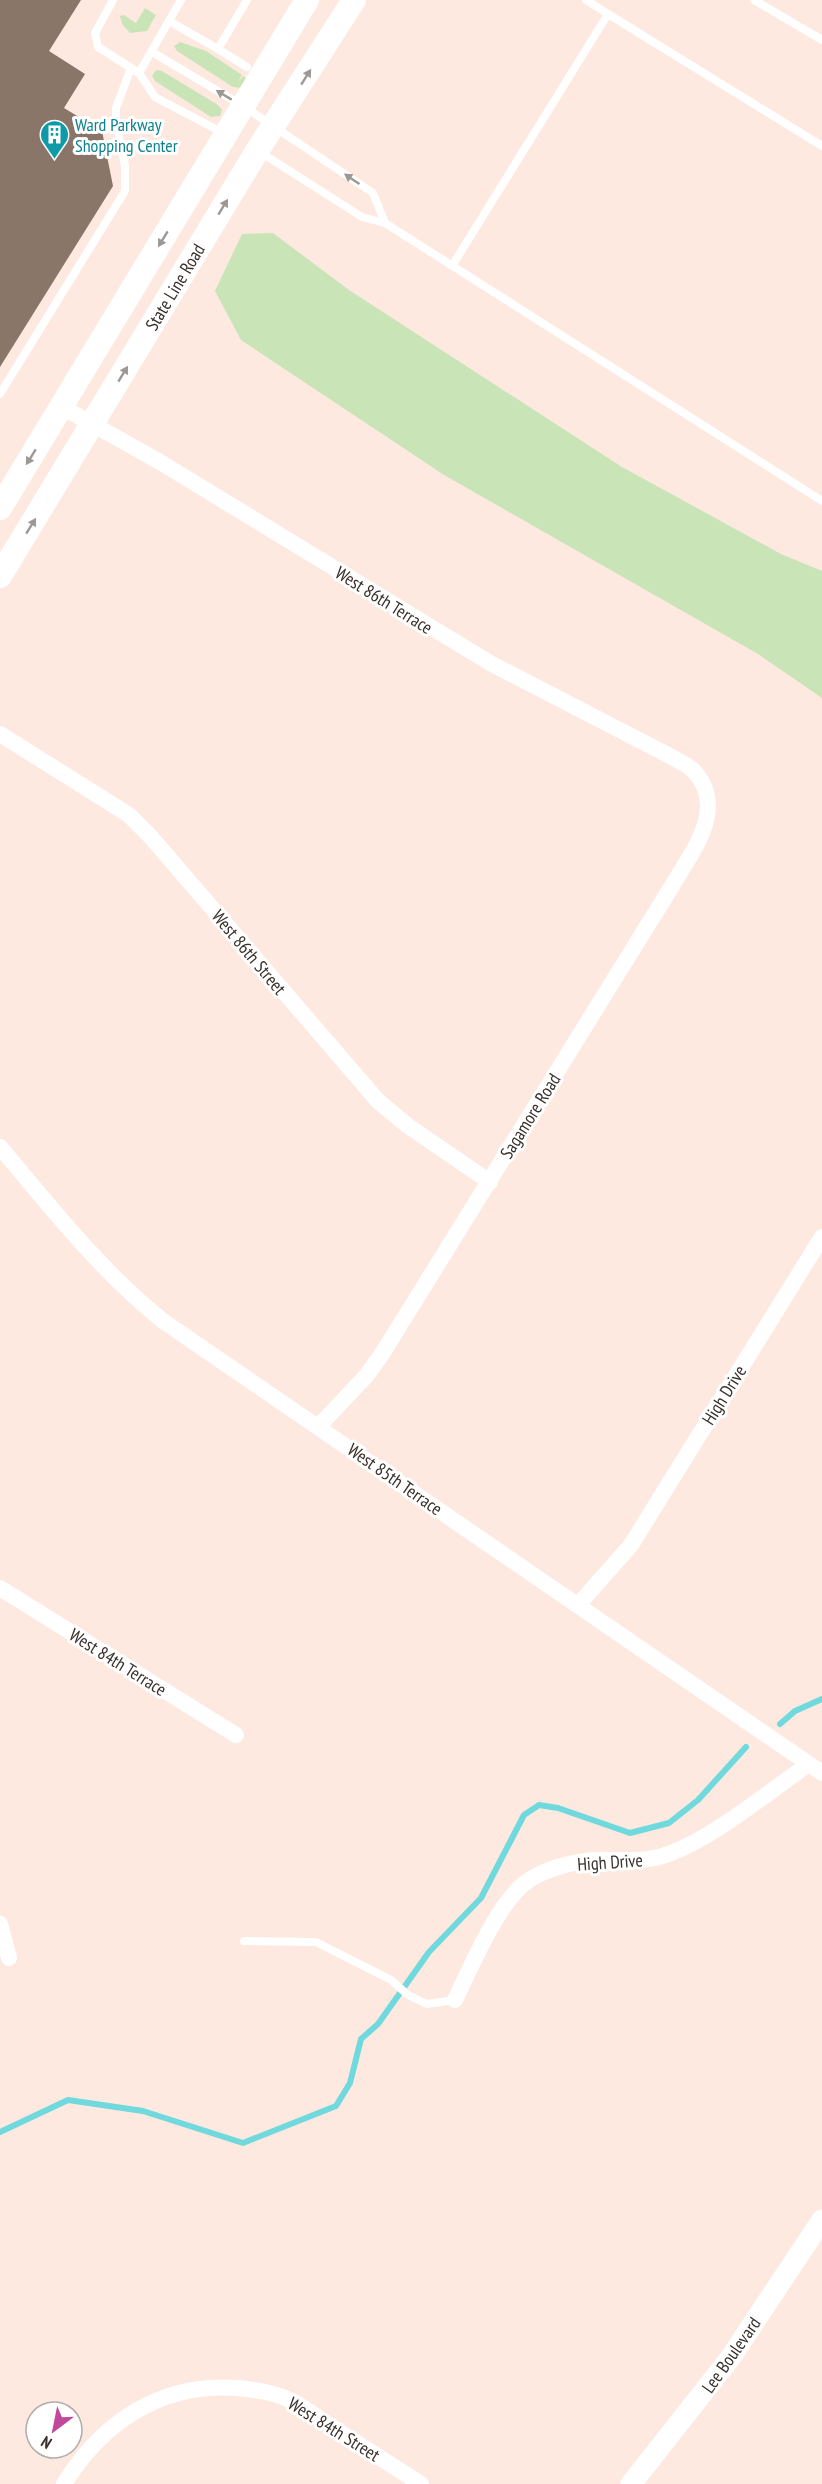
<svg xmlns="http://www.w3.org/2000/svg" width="822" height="2484" font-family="'PT Sans Narrow',sans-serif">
	<rect width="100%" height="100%" fill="#fde9df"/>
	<g fill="#c9e5b7">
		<polygon points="145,8 156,15 147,31 130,33 122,24 120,16 124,15 136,23"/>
		<polygon points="180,42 206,51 242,75 238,82 243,76 248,79 241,88 233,87 177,51 174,46"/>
		<polygon points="156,70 162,71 218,105 222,110 220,116 211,117 155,81 152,76"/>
		<polygon points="273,233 349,290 622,467 781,554 822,571 822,698 758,654 444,475 241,340 215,291 242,234"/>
	</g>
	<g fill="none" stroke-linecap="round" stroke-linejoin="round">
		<g stroke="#70d9de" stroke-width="6">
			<polyline points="780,1724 795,1711 822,1699"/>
			<polyline points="0,2132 68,2100 143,2111 243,2143 336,2106 350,2083 361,2039 378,2024 429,1952 481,1898 524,1815 539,1805 558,1808 630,1833 669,1823 698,1800 746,1747"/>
		</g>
	</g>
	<polygon fill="#8a7569" points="0,0 81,0 49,51 85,74 64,108 102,131 113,186 0,367"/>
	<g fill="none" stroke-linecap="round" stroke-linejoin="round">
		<g stroke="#fff" stroke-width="8">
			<polyline points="113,0 95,33 98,47 139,73 155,97 225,134"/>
			<polyline points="586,0 608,14"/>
			<polyline points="754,0 822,40"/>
			<polyline points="169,21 218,49 247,0"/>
			<polyline points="218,49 247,67"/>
			<polyline points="152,52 243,106 373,193 385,223"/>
			<polyline points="139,73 181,0"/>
			<polyline points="260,152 362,217 385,223 822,501"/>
			<polyline points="452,266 608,14 822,146"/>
			<polyline points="0,394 125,191 125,166 116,123 116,108 131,68"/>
			<polyline points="244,1941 316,1942 391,1980 408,1995 427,2004 455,2000"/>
		</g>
		<g stroke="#fff" stroke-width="16">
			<path d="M62 407 160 462 490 663 666 754C675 759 687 764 694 771 728 809 692 851 672 886L382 1354 367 1375 318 1427"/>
			<polyline points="0,734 129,815 150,836 378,1101 408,1126 490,1182"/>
			<path d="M0 1147C52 1209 101 1271 163 1321L822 1773"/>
			<polyline points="0,1588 236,1735"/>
			<polyline points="578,1605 631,1545 822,1237"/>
			<polyline points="0,1924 9,1958"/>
			<path d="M455 2000C470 1969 498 1903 525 1883 541 1871 565 1864 585 1861 614 1857 642 1865 671 1853 716 1836 768 1792 809 1764"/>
			<path d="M64 2484C102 2422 162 2382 237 2388 256 2390 273 2392 290 2400 305 2407 319 2419 332 2427 362 2446 391 2465 421 2484"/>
		</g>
		<polyline stroke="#fff" stroke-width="21" points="631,2484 731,2357 822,2220"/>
		<g stroke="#fff" stroke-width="24">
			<polyline points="0,508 307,0"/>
			<polyline points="0,576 257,151 354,0"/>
		</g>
	</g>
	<defs><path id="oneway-solid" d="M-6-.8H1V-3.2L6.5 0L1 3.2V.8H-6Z" transform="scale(1.5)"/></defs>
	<g fill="#9c9895">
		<use href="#oneway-solid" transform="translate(306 77) rotate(-58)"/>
		<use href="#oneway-solid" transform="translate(224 95) rotate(-149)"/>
		<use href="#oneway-solid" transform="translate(352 179) rotate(-146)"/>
		<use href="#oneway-solid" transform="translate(223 207) rotate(-59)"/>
		<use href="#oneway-solid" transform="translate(163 239) rotate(121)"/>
		<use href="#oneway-solid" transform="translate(123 374) rotate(-59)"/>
		<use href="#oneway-solid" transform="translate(31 457) rotate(122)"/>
		<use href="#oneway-solid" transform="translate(31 526) rotate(-58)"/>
	</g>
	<defs>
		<symbol id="building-pin" viewBox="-11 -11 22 30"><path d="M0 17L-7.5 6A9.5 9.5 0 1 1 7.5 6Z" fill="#0f9aa8" stroke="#fff"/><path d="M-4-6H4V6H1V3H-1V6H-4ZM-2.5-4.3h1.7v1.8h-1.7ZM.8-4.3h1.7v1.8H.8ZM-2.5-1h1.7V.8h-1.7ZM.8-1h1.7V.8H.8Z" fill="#fff"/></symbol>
	</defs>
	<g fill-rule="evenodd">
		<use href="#building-pin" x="38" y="118" width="33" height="45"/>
	</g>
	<g text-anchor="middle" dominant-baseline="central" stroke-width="6" stroke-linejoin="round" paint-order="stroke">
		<g font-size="18" fill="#0d838f" stroke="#fff" text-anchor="start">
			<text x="75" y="124">Ward Parkway<tspan x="75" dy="21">Shopping Center</tspan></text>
		</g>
		<g font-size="18" fill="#39302b" stroke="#fff">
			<text transform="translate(175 287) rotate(-59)">State Line Road</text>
			<text transform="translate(384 600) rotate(32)">West 86th Terrace</text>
			<text transform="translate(249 952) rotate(50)">West 86th Street</text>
			<text transform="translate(530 1116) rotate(-58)">Sagamore Road</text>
			<text transform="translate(724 1395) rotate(-58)">High Drive</text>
			<text transform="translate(395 1479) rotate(35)">West 85th Terrace</text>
			<text transform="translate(118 1662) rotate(32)">West 84th Terrace</text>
			<text transform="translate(610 1862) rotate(-4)">High Drive</text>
			<text transform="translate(731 2355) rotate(-55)">Lee Boulevard</text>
			<text transform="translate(334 2429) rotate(32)">West 84th Street</text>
		</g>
	</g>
	<g transform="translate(54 2430) rotate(212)"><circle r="28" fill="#ffffff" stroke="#b0acaa" stroke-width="1.5"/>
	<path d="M0-4.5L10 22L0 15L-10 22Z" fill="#c1489c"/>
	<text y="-9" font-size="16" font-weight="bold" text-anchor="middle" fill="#39302b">N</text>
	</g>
</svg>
